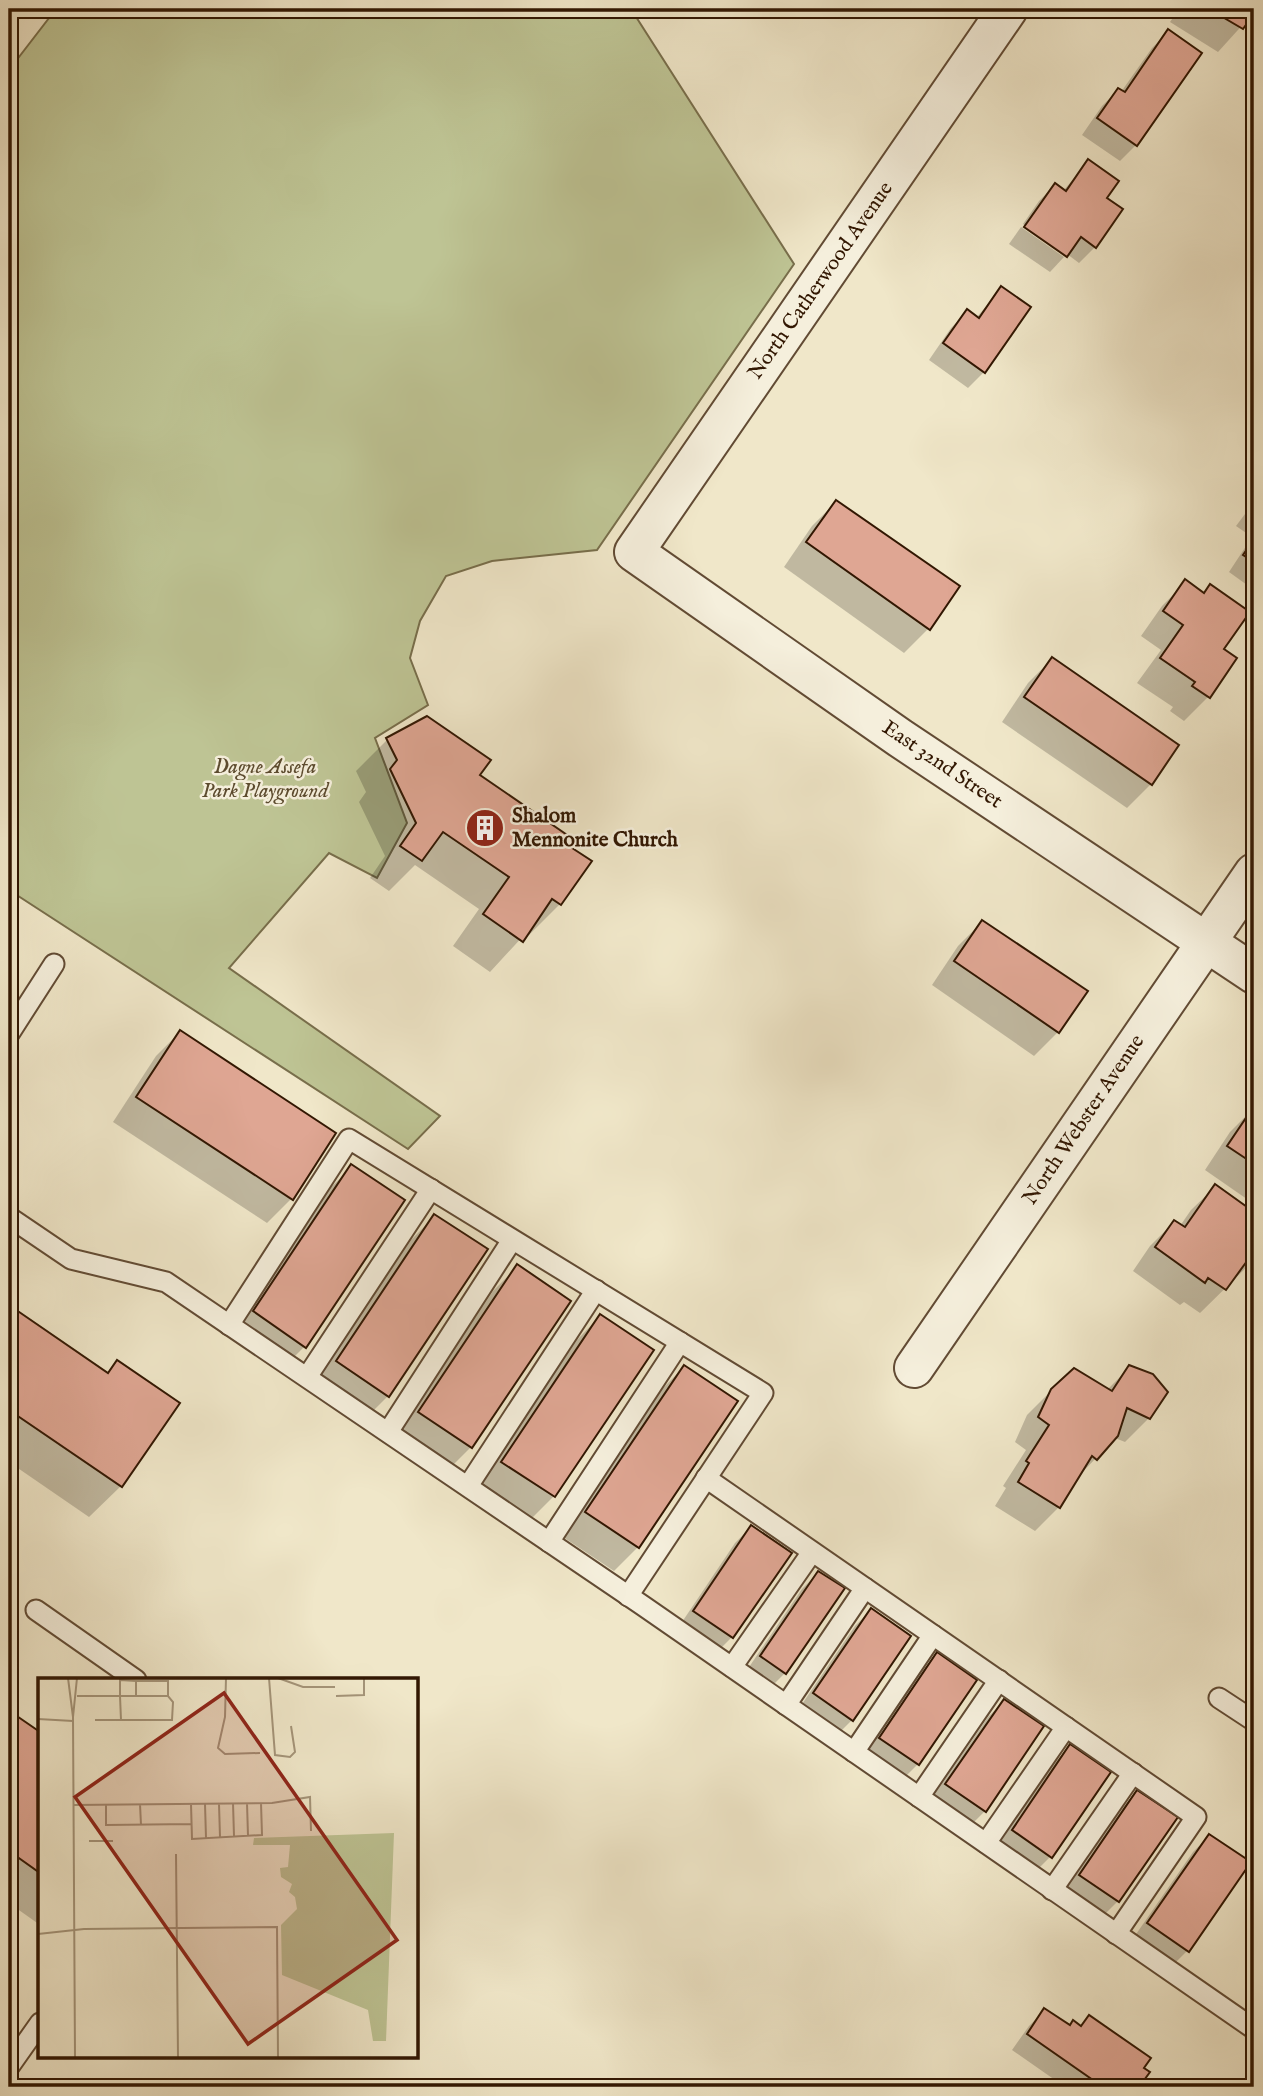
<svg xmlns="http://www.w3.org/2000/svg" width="1263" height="2096" font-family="'IM FELL English',serif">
	<rect width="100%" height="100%" fill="#f0e7c9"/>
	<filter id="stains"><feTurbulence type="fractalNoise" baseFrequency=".00286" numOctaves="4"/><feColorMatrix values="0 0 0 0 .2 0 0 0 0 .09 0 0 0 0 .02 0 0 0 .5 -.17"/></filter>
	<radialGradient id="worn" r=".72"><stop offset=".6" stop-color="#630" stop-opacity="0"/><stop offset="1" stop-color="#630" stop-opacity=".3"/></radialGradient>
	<polygon fill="#bec494" stroke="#786e4b" stroke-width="2" points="56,9 631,9 794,264 597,550 492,561 446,576 420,621 410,658 428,705 375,738 407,823 377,878 329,853 229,968 440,1116 408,1149 9,890 9,70"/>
	<g fill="#0003">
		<polygon points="1179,9 1254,9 1254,16 1249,22 1247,20 1218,52 1170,22"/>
		<polygon points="1169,31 1136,145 1120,161 1082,135 1102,106 1118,90 1121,92 1152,48"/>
		<polygon points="1088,162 1105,199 1095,247 1079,263 1067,254 1065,256 1065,253 1023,224 1039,201 1055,185 1063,191"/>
		<polygon points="1021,227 1064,257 1050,272 1009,244"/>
		<polygon points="1001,289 984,372 968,388 929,360 951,328 967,312 976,318"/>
		<polygon points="836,502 957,587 928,629 904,653 784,567 812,526"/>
		<polygon points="1254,502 1254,590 1229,572 1252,537 1236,526"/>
		<polygon points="1186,582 1203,594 1211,586 1221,650 1234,659 1208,697 1184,721 1170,711 1173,707 1137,683 1161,650 1141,636 1162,606"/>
		<polygon points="1052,659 1151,784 1127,808 1002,722 1028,683"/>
		<polygon points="387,740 478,776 567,846 560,904 529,935 526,933 490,972 453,946 479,909 415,865 389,891 370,878 385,856 359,802 366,792 356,771"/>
		<polygon points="982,922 1085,992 1058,1032 1034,1056 932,985 958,946"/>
		<polygon points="180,1032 334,1133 291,1199 267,1223 113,1122 156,1056"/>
		<polygon points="1254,1108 1254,1204 1205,1170 1230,1132"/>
		<polygon points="352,1167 305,1346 281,1370 230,1336 328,1190"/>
		<polygon points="1215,1187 1254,1214 1254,1260 1200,1313 1184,1302 1180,1305 1133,1271 1150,1246 1174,1222 1180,1226 1191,1210"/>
		<polygon points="435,1216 388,1396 364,1420 313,1385 411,1240"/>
		<polygon points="517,1267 471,1447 447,1471 396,1436 493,1291"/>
		<polygon points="9,1307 106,1374 118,1363 121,1486 89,1517 9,1462"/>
		<polygon points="600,1316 554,1496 530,1520 479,1486 577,1340"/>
		<polygon points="684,1367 638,1547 614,1571 563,1537 660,1391"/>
		<polygon points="1130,1367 1149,1418 1125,1442 1115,1438 1077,1478 1059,1507 1035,1531 995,1506 1006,1488 1003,1486 1026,1450 1015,1442 1027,1415 1052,1390 1107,1390"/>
		<polygon points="751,1527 789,1553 732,1637 716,1653 678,1628 735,1543"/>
		<polygon points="818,1573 785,1673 769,1689 745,1673 802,1589"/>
		<polygon points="871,1610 852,1720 836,1736 798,1710 855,1626"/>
		<polygon points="937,1655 918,1764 902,1780 864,1754 921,1671"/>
		<polygon points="1004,1701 985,1811 969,1827 930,1801 988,1717"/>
		<polygon points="11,1715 40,1734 40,1925 9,1903 9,1717"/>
		<polygon points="1070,1746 1051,1856 1035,1872 997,1846 1054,1763"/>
		<polygon points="1137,1792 1118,1901 1102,1917 1064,1891 1121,1808"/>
		<polygon points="1209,1836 1187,1951 1171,1967 1132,1940 1193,1852"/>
		<polygon points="1045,2010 1069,2027 1080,2027 1089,2017 1147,2072 1136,2087 1065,2087 1012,2050 1029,2026"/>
	</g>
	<g fill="#dfa693" stroke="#321702" stroke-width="2">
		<polygon points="1209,9 1244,9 1253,15 1243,29"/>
		<polygon points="1168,29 1202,53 1137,146 1097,118 1118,88 1125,92"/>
		<polygon points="1088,159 1119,181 1107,198 1123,209 1096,248 1081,237 1067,257 1024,227 1055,183 1066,191"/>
		<polygon points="1001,286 1031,307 985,373 943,343 967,309 979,318"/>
		<polygon points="836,500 960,586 930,630 806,542"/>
		<polygon points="1254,539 1254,562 1243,555"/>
		<polygon points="1185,579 1204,593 1210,584 1250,612 1224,649 1237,658 1210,698 1192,686 1195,682 1160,658 1183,625 1163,611"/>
		<polygon points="1052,657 1179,745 1152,785 1024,697"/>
		<polygon points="427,716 491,760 480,775 573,839 569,846 592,861 561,905 552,899 523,942 483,914 509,877 443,832 422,861 400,846 416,823 390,769 397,760 386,738"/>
		<polygon points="982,920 1088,991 1059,1033 954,961"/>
		<polygon points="180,1030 336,1133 293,1200 136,1097"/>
		<polygon points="1254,1106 1254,1164 1227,1146"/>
		<polygon points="351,1164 405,1200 306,1348 253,1311"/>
		<polygon points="1215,1184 1254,1212 1254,1263 1253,1265 1247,1261 1226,1290 1208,1278 1205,1283 1155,1247 1174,1220 1185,1227"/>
		<polygon points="434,1214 488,1249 389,1397 336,1361"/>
		<polygon points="517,1264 571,1301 472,1448 418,1412"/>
		<polygon points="9,1305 108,1373 117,1360 180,1403 122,1487 9,1410"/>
		<polygon points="600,1314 654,1350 555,1497 501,1462"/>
		<polygon points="684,1365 738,1401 639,1548 585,1512"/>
		<polygon points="1129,1365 1153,1374 1168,1392 1150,1419 1127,1408 1118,1436 1097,1460 1092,1456 1060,1508 1018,1482 1029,1463 1026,1461 1049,1425 1038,1417 1051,1389 1074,1368 1112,1391"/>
		<polygon points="751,1525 792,1553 733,1638 693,1611"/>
		<polygon points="818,1571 845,1588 786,1674 760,1656"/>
		<polygon points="871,1608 911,1636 853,1721 813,1693"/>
		<polygon points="937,1652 977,1680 919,1765 879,1738"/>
		<polygon points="1004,1699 1044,1726 986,1812 945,1784"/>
		<polygon points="11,1712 40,1732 40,1873 9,1851 9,1715"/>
		<polygon points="1070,1744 1111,1772 1052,1858 1012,1830"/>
		<polygon points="1137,1790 1178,1817 1119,1902 1079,1875"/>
		<polygon points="1209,1834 1251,1862 1189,1952 1147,1923"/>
		<polygon points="1044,2008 1070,2025 1073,2020 1081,2026 1089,2015 1151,2058 1144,2068 1150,2072 1139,2087 1103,2087 1027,2034"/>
	</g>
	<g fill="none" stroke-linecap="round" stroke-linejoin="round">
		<defs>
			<g id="service">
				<polyline points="9,1034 54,964"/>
				<polyline points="9,1217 71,1259 166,1282 642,1605 1254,2029"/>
				<polyline points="229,1325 349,1139 763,1393 628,1596"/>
				<polyline points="307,1377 431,1189"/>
				<polyline points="388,1432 512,1240"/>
				<polyline points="706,1478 1196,1817 1116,1934"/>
				<polyline points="468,1486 596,1290"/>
				<polyline points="549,1542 680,1342"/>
				<polyline points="36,1610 136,1680"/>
				<polyline points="732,1667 812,1552"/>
				<polyline points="1219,1698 1254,1721"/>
				<polyline points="786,1705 865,1588"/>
				<polyline points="854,1752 933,1635"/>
				<polyline points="919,1797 999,1680"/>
				<polyline points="986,1843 1066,1727"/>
				<polyline points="1052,1890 1133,1773"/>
				<polyline points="9,2067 40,2023"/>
			</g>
			<g id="minor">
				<polyline points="1008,9 634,552 900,738 1254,974"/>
				<polyline points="914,1368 1254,873"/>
			</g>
		</defs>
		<use href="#service" stroke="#624b34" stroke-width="23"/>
		<use href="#minor" stroke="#624b34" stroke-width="42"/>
		<use href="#service" stroke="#f5efdc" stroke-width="19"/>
		<use href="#minor" stroke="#f5efdc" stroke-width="38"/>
	</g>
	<defs>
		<symbol id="building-disc" viewBox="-11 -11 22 22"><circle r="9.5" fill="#8f2418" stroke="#f5efdc"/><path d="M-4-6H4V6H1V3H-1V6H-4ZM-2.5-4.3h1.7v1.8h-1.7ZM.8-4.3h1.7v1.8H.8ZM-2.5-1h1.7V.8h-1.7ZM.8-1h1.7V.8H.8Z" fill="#fff"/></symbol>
	</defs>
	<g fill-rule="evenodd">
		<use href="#building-disc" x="463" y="806" width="44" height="44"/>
	</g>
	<g text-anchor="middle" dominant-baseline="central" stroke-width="5" stroke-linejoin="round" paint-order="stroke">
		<g font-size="21" fill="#321702" stroke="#f5efdc">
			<text transform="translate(821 281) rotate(-55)">North Catherwood Avenue</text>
			<text transform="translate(942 765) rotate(34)">East 32nd Street</text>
			<text transform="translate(1084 1120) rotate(-56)">North Webster Avenue</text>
		</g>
		<g font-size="21" font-style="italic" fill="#5c4b2e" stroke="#f5efdc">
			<text x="265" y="767">Dagne Assefa<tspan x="265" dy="24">Park Playground</tspan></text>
		</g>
		<g font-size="21" font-weight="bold" fill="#321702" stroke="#f5efdc" text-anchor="start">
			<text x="512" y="816">Shalom<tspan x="512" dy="24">Mennonite Church</tspan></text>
		</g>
	</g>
	<g transform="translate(38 1678)">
		<rect width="380" height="380" fill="#f0e7c9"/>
		<path d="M356 155 348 363H335L330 332 244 297 243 247 259 231 257 219 251 214 254 206 243 199 242 190 250 189 252 167H215L216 160Z" fill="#bec494"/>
		<path fill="none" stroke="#a49479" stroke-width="2" d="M30 0 35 39M188 0 187 39 180 70 187 76 222 75M231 0 237 77 252 79 257 74 253 48M240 0 265 9H297M98 3H130V18M39 18H82V2L98 3V18H82L83 42H57M298 18 326 17V0M0 41 35 43M83 42H134L135 24 130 18H98M195 125 196 158M209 125 210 158M68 126V147L154 146M102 126 103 147M153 126 154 161 224 157 223 125M167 126 168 160M181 126 182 159M35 127 234 125 272 119 273 153M51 163H75M138 176 140 379M0 256 46 251 239 249 240 379M37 379 35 39 39 0"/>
		<path fill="#8f2418" fill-opacity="0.15" stroke="#8f2418" stroke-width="3.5" d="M186 15 359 262 210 366 37 119Z"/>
		<rect width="380" height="380" fill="none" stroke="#321702" stroke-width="3.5"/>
	</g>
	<rect width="1263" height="2096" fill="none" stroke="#f0e7c9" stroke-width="35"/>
	<rect x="10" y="10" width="1242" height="2075" fill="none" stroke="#321702" stroke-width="3.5"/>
	<rect x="18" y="18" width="1228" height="2061" fill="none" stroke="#321702" stroke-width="2"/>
	<rect width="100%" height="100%" filter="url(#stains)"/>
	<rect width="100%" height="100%" fill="url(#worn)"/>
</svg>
